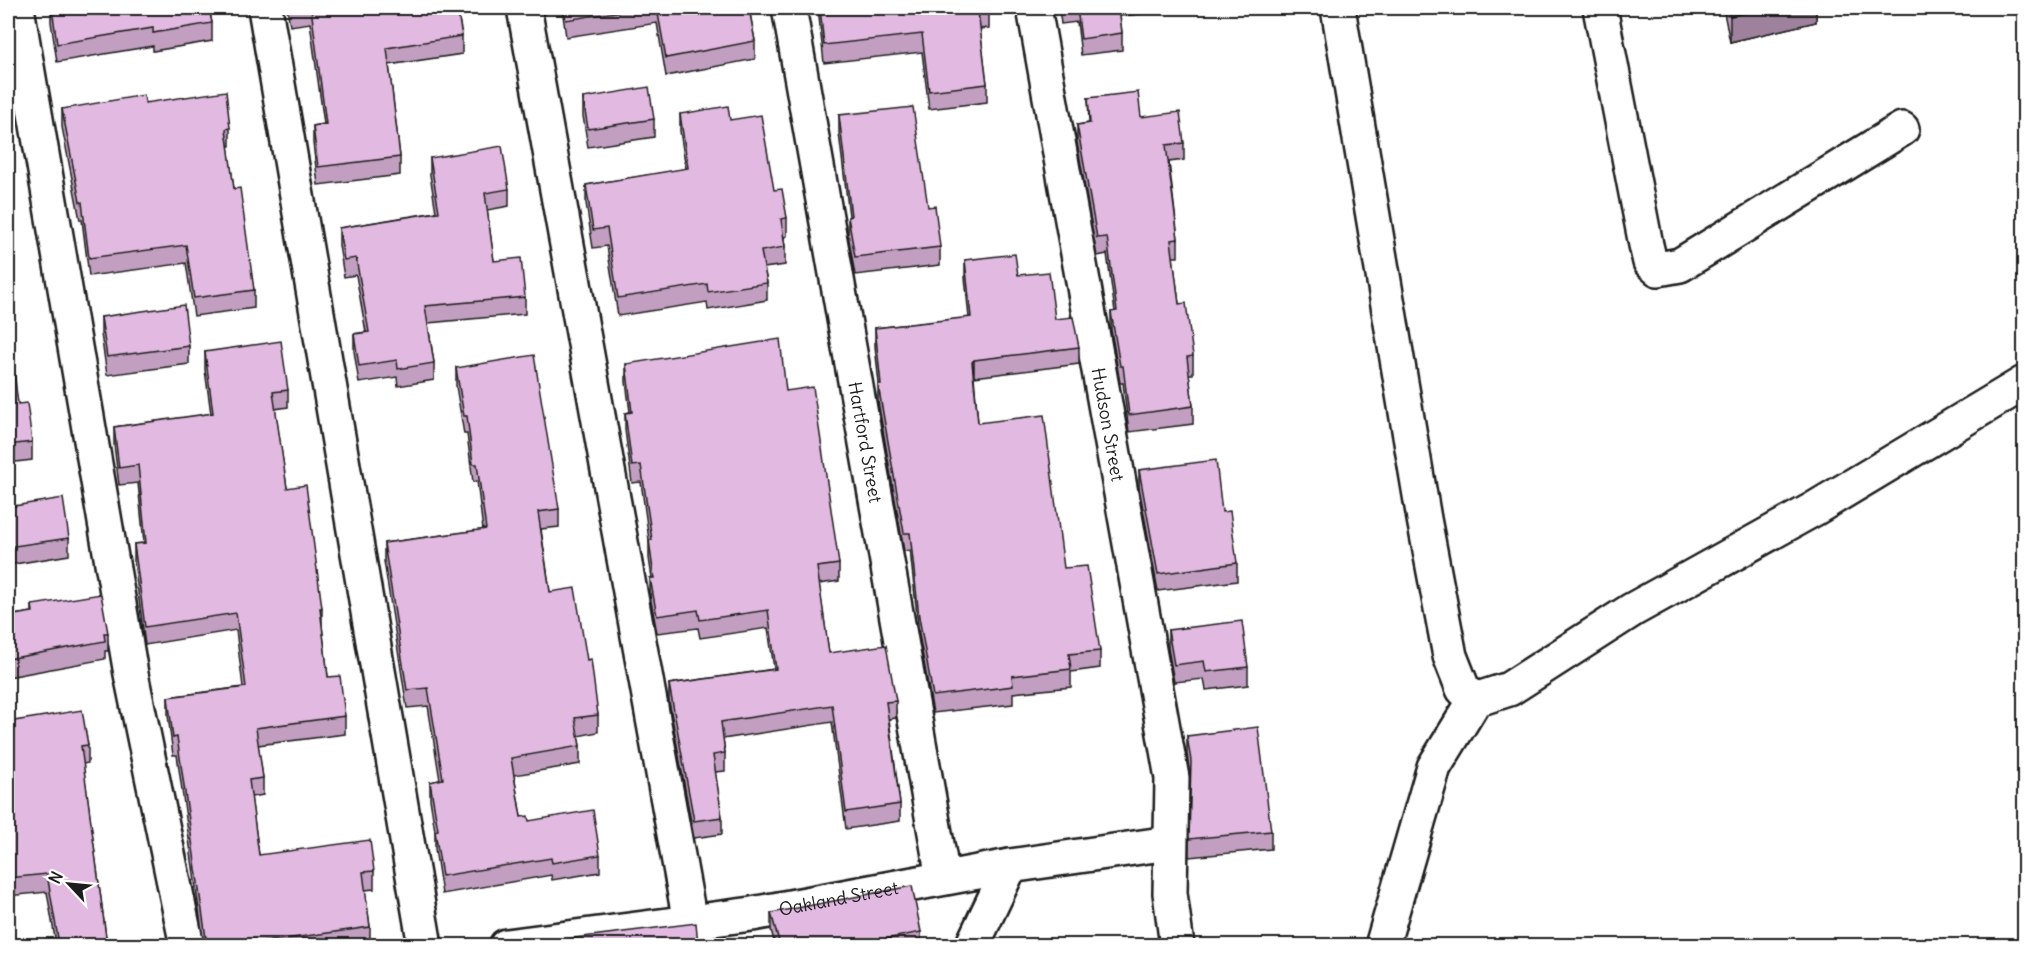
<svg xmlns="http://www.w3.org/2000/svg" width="2032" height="953" font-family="Delius,sans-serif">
	<rect width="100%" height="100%" fill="#fff"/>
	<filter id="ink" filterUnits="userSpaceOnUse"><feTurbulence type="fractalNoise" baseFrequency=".0167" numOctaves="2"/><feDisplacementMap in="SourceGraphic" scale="12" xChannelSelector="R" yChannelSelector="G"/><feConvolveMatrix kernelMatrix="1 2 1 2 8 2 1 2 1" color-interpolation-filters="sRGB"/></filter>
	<g filter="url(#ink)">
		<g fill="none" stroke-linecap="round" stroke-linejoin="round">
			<defs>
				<g id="minor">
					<polyline points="17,8 131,674 187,946"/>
					<polyline points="265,8 425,946"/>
					<polyline points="524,8 690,922"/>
					<path id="s1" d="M789 8 943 878"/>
					<path id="s2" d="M1034 8 1172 778 1170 893 1177 946"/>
					<polyline points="1338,8 1424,519 1450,656 1463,689 1475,700 1509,689 1632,610 1814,509 2024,383"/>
					<polyline points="1600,8 1646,245 1650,262 1658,269 1680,265 1902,129"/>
					<path id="s3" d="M506 946 752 914 1010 866 1169 843"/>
					<polyline points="972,946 1010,866"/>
					<polyline points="1382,946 1434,767 1475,700"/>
				</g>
			</defs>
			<use href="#minor" stroke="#1c1c1c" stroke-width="38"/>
			<use href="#minor" stroke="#fff" stroke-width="33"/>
		</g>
		<g fill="#c29fc1" stroke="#1c1c1c" stroke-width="1.5">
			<polygon points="51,8 209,8 212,23 212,41 153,51 153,46 57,62 51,22"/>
			<polygon points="287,8 457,8 462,36 462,54 389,65 400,157 400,175 318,185 313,143 313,126 324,124 310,23 290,26"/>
			<polygon points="562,8 749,8 755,41 755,59 666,76 657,23 566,37"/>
			<polygon points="818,8 989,8 989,28 980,29 987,84 987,102 929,109 922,52 824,63"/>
			<polygon points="1059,8 1140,8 1140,14 1120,16 1122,33 1122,50 1081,55 1077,22 1061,24"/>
			<polygon points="1723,8 1816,8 1816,22 1730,42"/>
			<polygon points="583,98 654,119 654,137 588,147 583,116"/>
			<polygon points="1088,98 1141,117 1184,143 1184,160 1169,162 1178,239 1178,257 1173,257 1179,304 1193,356 1193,374 1189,374 1193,406 1193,424 1129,432 1123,383 1120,383 1111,330 1111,312 1115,312 1107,254 1097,256 1077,142 1077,125 1089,123"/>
			<polygon points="145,103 230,128 230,146 228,146 234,189 254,290 254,308 194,316 186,263 89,276 82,220 80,220 62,127 62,109"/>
			<polygon points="680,114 730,120 774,190 787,218 787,236 784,237 785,247 785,265 764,268 767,283 767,300 708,310 707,302 618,316 607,246 593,248 586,203 586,185 686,169 680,131"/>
			<polygon points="839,115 940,247 940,265 855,275 848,234 848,217 849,216 839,133"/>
			<polygon points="430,158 509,189 509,206 487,210 494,261 525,297 525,314 428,323 434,363 434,380 398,386 397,377 359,383 354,351 354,334 366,332 356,275 344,277 339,245 339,228 436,212 430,175"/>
			<polygon points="8,241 11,273 11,291 8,291"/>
			<polygon points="965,260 1018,275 1079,347 1079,364 974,377 978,423 1064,568 1100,651 1100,668 1071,672 1071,687 1013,693 1013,704 933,713 919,634 910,550 904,551 880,413 878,401 878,384 879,384 875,346 875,328 969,318 965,277"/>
			<polygon points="101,317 189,346 189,364 107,375 101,334"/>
			<polygon points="8,346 18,404 32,442 32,460 8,463"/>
			<polygon points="205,352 288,390 288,407 275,409 287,488 322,608 322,626 328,677 345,716 345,734 258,745 263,778 263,795 251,797 259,855 374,871 374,889 365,890 370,927 370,945 204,945 177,755 173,755 168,715 168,697 243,687 236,630 145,645 134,562 134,544 144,543 138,483 119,485 114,445 114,427 211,414 205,370"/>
			<polygon points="626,364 786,391 839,564 839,581 819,584 829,653 896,701 896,718 889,719 900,804 900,821 846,829 832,722 723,739 725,753 725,771 715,772 722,817 722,834 694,838 669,701 669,684 774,669 768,628 700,638 698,628 657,633 650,596 650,578 652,578 649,558 649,540 641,482 632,483 625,430 625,413 630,412 626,382"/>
			<polygon points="456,368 559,509 559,527 541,529 550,592 587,660 598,715 598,732 578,736 580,746 580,764 514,775 521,817 600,855 600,872 552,880 551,875 442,894 435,849 435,831 430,799 430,782 440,780 428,706 407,708 384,561 384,543 483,530 477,481 473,482 467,434 464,434 456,386"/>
			<polygon points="1139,470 1222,512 1237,563 1237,581 1158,591 1139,487"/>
			<polygon points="8,507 69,538 69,555 8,565"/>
			<polygon points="32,605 108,633 108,651 105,651 105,659 8,677 8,616 32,612"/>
			<polygon points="1168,630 1248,667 1248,685 1206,690 1204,679 1174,682 1168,648"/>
			<polygon points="8,722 88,745 88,763 83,764 107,945 56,944 47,892 8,896"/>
			<polygon points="1187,736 1271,831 1271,849 1189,857 1190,776 1187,754"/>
			<polygon points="771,913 921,932 921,945 775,945 771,930"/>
		</g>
		<g fill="#9e829d" stroke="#1c1c1c" stroke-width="1.5">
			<polygon points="1768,8 1816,8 1816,22 1730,42 1730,16"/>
			<polygon points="974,360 974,377 972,362"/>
		</g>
		<g fill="#e2b9e0" stroke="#1c1c1c" stroke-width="1.5">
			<polygon points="52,8 209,8 212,23 153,33 153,28 57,44"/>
			<polygon points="311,8 457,8 462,36 387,48 400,157 318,167 313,126 326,124"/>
			<polygon points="564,8 641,8 566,20"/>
			<polygon points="657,8 749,8 755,41 666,58"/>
			<polygon points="820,8 989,8 989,10 978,11 987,84 929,91 922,34 824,45"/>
			<polygon points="1077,8 1119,8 1122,33 1081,39"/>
			<polygon points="1728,8 1768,8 1730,16"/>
			<polygon points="649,87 654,119 588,129 583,98"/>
			<polygon points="226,91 230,128 226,129 234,189 240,188 254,290 194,298 186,245 89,258 82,202 80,202 62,109 144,95 145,103"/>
			<polygon points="1138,92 1141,117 1180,112 1184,143 1166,145 1178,239 1171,240 1179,304 1186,303 1193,356 1187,357 1193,406 1129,415 1123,366 1120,366 1111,312 1117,311 1107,237 1097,238 1077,125 1090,123 1088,98"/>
			<polygon points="728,106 730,120 761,115 774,190 782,189 787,218 781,219 785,247 761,251 767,283 708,292 707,284 618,298 607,228 593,230 586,185 688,168 680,114"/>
			<polygon points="913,107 928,207 935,206 940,247 855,257 848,217 851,216 839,115"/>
			<polygon points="502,146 509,189 485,193 494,261 521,258 525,297 425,306 434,363 398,369 397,360 359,366 354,334 369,332 356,258 344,260 339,228 439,212 430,158"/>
			<polygon points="8,241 11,273 8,273"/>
			<polygon points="1015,254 1018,275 1049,272 1055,319 1073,317 1079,347 974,360 972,362 978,423 1044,415 1064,568 1087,566 1100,651 1069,654 1071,669 1012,676 1013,686 933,696 919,617 910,533 904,533 880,396 878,384 881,384 875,328 971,317 965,260"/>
			<polygon points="184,305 189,346 107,357 101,317"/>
			<polygon points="780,339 786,391 813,387 839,564 817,567 829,653 886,645 896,701 886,702 900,804 846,812 832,705 721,722 725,753 713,755 722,817 694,821 669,684 776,669 768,610 700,620 698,610 657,616 650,578 654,578 649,540 652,540 641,465 632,466 625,413 632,412 626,364"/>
			<polygon points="281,341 288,390 273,392 287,488 306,485 322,608 320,608 328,677 340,676 345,716 256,728 263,778 249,780 259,855 370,840 374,871 363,872 370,927 263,942 264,945 207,945 177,737 173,738 168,697 246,687 236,613 145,627 134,544 146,543 138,465 119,468 114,427 213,413 205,352"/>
			<polygon points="8,346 11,346 18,404 27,403 32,442 8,445"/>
			<polygon points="534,355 559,509 538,512 550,592 575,588 587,660 591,659 598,715 575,718 580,746 511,758 521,817 528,816 529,821 593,810 600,855 552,863 551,858 442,876 435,831 438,830 430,782 443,779 428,688 407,690 384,543 486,529 477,464 473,464 467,416 464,416 456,368"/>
			<polygon points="1216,460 1222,512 1230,511 1237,563 1158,574 1139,470"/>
			<polygon points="63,498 69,538 8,547 8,507"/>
			<polygon points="101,594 108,633 104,633 105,641 8,659 8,616 33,612 32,605"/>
			<polygon points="1242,621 1248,667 1206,672 1204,661 1174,665 1168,630"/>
			<polygon points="82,710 88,745 81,746 107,945 48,945 59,944 47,874 8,878 8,722"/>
			<polygon points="1258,727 1271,831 1189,839 1191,761 1187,736"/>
			<polygon points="912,886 921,932 876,941 877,945 780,945 771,913"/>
			<polygon points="696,923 698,945 567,945 567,939"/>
		</g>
	</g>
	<g text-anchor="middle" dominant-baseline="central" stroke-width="4.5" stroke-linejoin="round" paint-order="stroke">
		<g font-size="18" fill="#1c1c1c" stroke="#fff">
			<text stroke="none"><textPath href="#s2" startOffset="423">Hudson Street</textPath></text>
			<text stroke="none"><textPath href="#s1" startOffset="441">Hartford Street</textPath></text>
			<text stroke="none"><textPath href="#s3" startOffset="336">Oakland Street</textPath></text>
		</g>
	</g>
	<rect width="2032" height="953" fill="none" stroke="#fff" stroke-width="30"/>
	<rect x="15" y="15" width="2002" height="923" fill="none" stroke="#1c1c1c" stroke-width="2" filter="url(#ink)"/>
	<g transform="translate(69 884) rotate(296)" stroke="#ffffff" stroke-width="4.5" paint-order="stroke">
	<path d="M0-4.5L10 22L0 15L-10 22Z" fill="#1c1c1c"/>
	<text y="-9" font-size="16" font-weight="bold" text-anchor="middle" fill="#1c1c1c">N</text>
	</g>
</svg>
